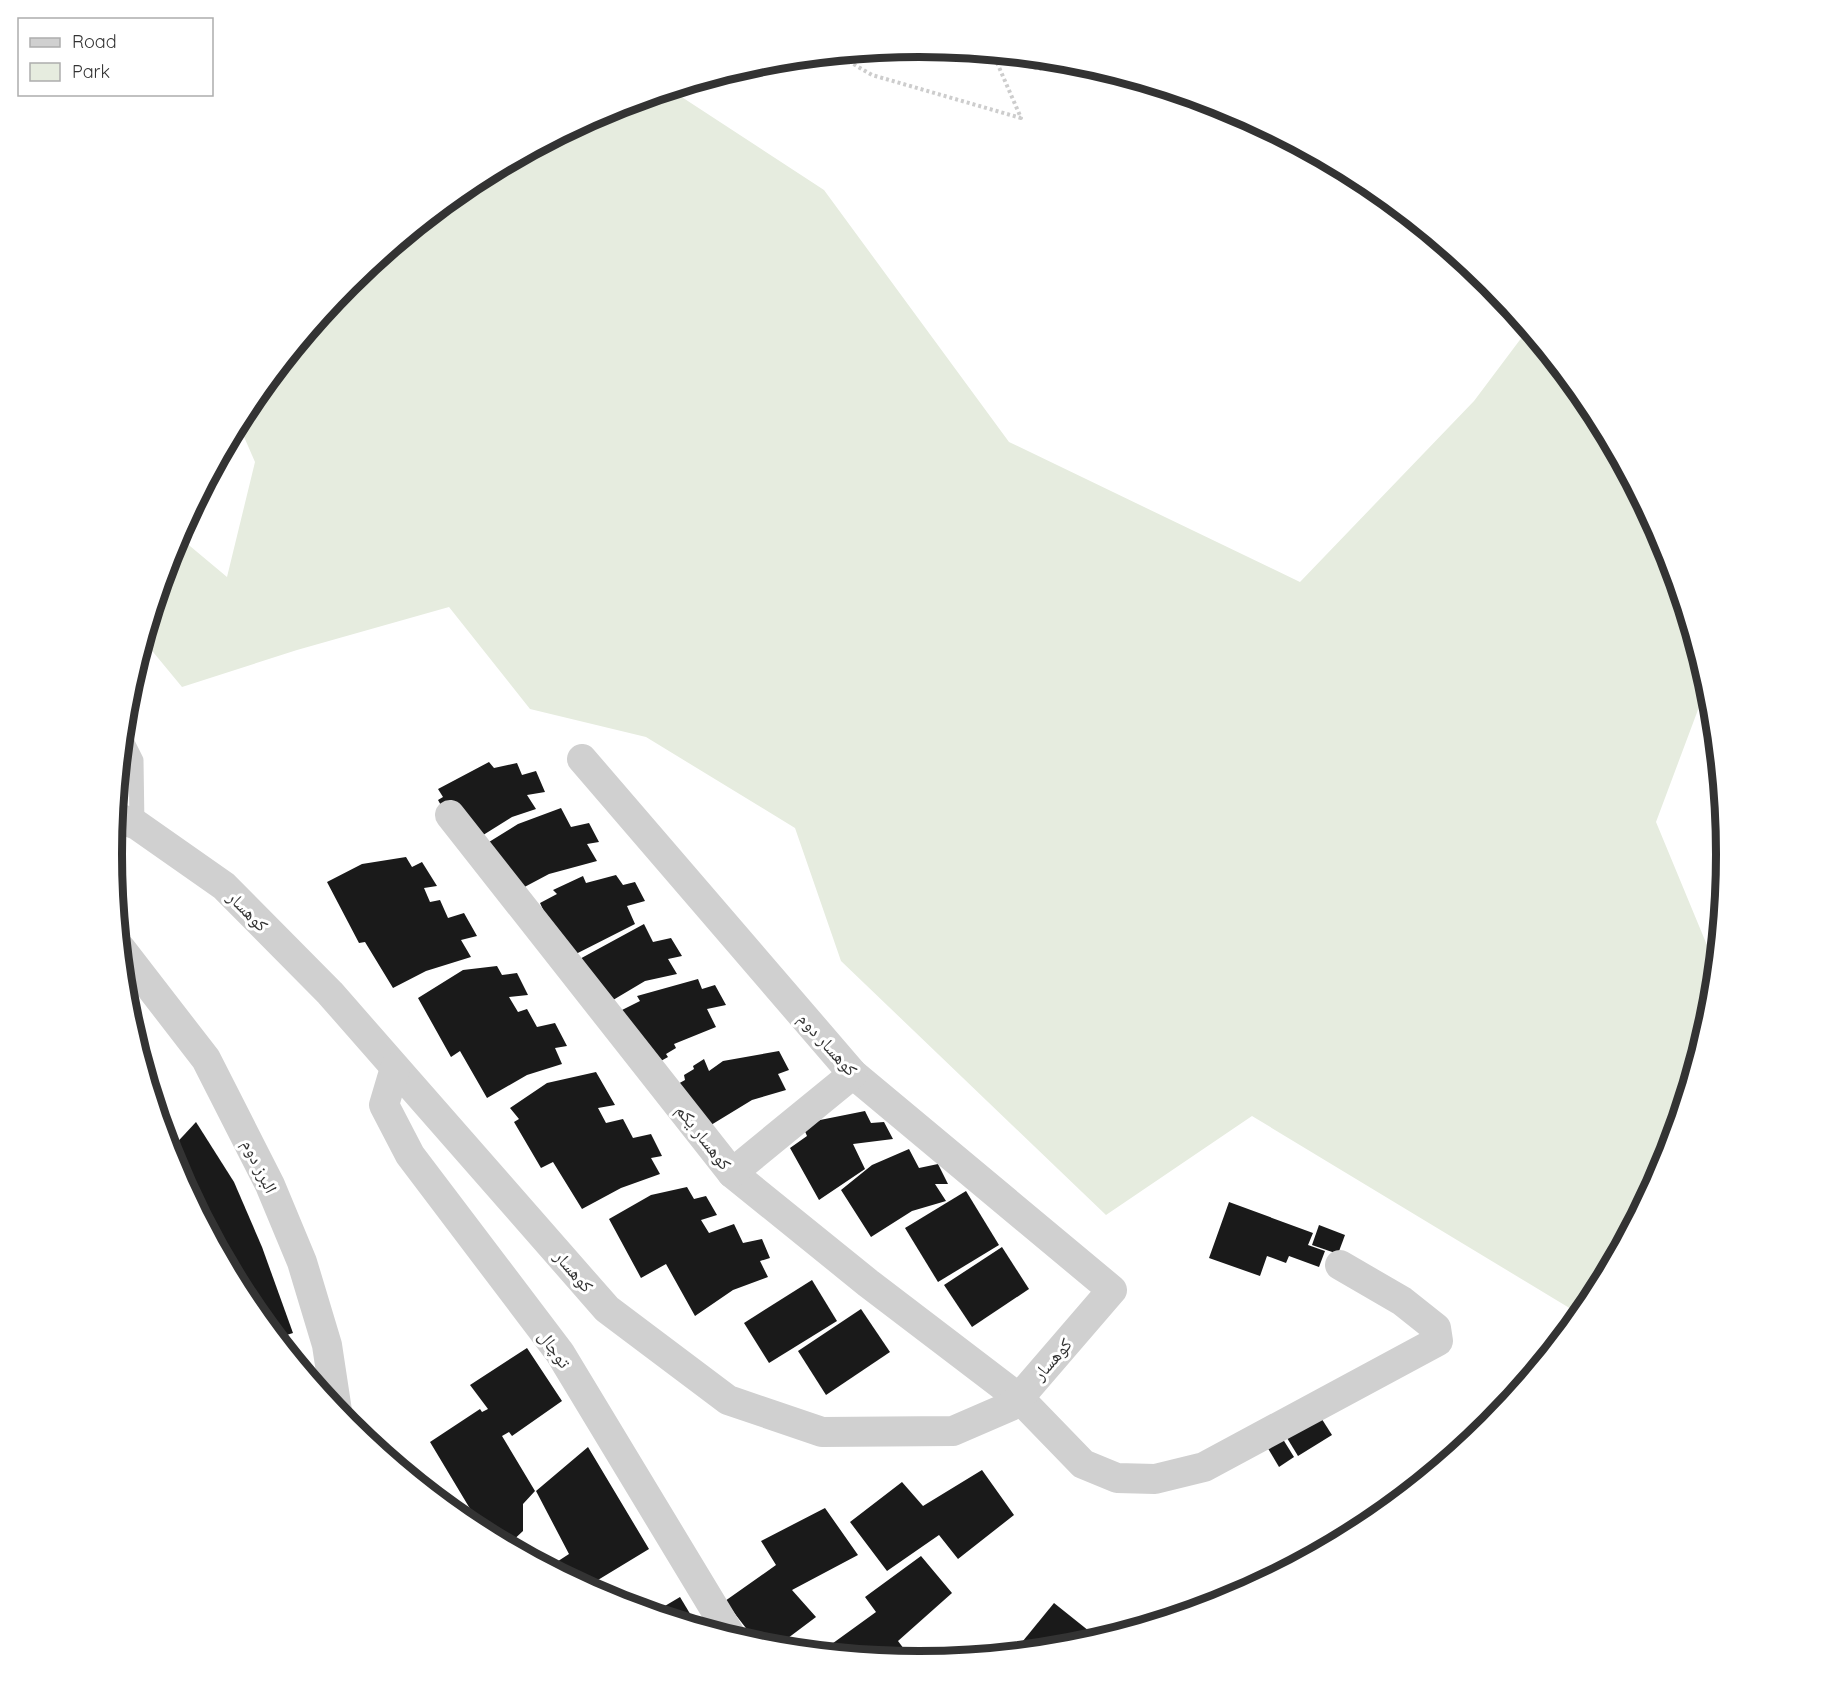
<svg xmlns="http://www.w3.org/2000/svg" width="1839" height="1708" font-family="Quicksand,'Noto Naskh Arabic',sans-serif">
	<rect width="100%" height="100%" fill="#fff"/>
	<polygon fill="#e6ecdf" points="671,90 824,190 1009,442 1300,582 1474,401 1528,329 1591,406 1666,545 1708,683 1656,822 1716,967 1711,1012 1665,1163 1591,1303 1581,1315 1252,1116 1106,1215 841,961 795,828 646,737 530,709 449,607 297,650 182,687 144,641 174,545 178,536 227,577 255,462 238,423 248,405 349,283 471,182 611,108"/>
	<g fill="#1a1a1a">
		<polygon points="489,762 494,768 517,763 522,775 536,771 545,792 527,795 536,809 512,817 464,847 438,800 443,797 438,789"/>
		<polygon points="561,808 571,827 589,823 599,842 587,844 597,861 549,874 517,891 489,842 518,824"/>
		<polygon points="406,857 412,867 422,862 437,886 424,888 430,902 440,900 448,918 464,913 477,936 461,940 471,957 426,971 393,988 365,942 359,943 327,882 362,864"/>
		<polygon points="616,875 623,885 635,882 645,901 627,906 635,924 566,959 540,903 557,894 553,890 583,876 586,883"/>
		<polygon points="644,924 653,942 671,938 682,956 668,959 677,974 645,981 603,1006 576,961"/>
		<polygon points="497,966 502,975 517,973 528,995 509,997 518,1012 527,1009 537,1027 555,1023 567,1046 555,1048 562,1064 527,1075 487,1098 460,1051 451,1057 418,998 463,970"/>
		<polygon points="698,979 702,989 715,985 726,1005 707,1009 716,1027 674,1044 676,1048 666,1054 668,1057 652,1066 618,1012 640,1001 637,996"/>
		<polygon points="779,1051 789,1070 778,1074 786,1090 752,1100 711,1125 676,1085 685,1080 684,1075 694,1069 693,1066 704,1059 709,1071 723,1061"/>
		<polygon points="596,1072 615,1105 598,1108 606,1123 623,1119 633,1138 651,1134 662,1156 651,1158 660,1174 621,1188 582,1209 553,1162 541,1168 514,1122 519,1119 510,1108 547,1083"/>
		<polygon points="865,1111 871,1123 884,1122 893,1139 853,1144 865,1169 819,1200 790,1148 807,1136 804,1129 820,1120"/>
		<polygon points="196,1122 234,1182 262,1247 293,1333 277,1338 248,1302 173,1163 170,1150"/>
		<polygon points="909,1149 919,1168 938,1164 948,1184 935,1184 946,1201 912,1211 871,1237 841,1190 872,1165"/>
		<polygon points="687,1187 694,1199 706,1196 717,1215 701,1220 709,1233 734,1224 743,1243 762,1239 770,1258 760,1261 768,1277 733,1290 695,1316 666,1264 641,1278 609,1219 651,1195"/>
		<polygon points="966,1191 999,1245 938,1282 905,1228"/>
		<polygon points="1229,1202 1313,1233 1308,1245 1325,1251 1319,1267 1289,1256 1286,1263 1267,1256 1260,1276 1209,1258"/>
		<polygon points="1319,1225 1345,1235 1338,1254 1312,1245"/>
		<polygon points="1002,1247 1029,1289 972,1327 944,1285"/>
		<polygon points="812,1280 837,1321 769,1363 744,1323"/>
		<polygon points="861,1309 890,1352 826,1395 798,1351"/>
		<polygon points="527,1348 562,1401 512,1436 509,1432 502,1436 535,1491 523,1504 523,1531 508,1545 484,1532 430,1442 480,1409 482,1412 488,1409 470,1385"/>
		<polygon points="1318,1413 1332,1435 1298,1456 1284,1433"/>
		<polygon points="1281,1436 1294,1457 1279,1467 1266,1445"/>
		<polygon points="588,1447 649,1549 588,1586 590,1589 549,1567 569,1554 536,1491"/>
		<polygon points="982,1470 1014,1515 958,1559 939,1535 887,1571 850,1522 902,1482 923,1506"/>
		<polygon points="825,1508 858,1555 792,1590 816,1617 776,1647 759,1645 725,1601 776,1565 761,1541"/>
		<polygon points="921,1556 952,1593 898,1641 913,1661 833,1653 829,1646 876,1612 865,1597"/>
		<polygon points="680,1597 698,1627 653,1613"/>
		<polygon points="1054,1603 1099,1639 1077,1646 1014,1652"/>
	</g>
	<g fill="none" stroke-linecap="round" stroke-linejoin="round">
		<polyline stroke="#cdcdcd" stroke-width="4" stroke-dasharray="3 3" stroke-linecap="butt" points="838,55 872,75 1021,118 995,58 1040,69 1037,58"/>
		<polyline stroke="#d0d0d0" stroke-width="15" points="124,736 136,760 137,825"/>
		<g stroke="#d0d0d0" stroke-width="30">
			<polyline points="450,815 732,1173 868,1283 1019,1398 1083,1464 1117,1478 1155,1479 1204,1467 1438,1341 1436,1328 1402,1301 1340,1265"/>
			<polyline points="116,817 137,825 224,886 330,993 607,1309 728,1400 822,1432 953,1431 1013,1405 1112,1290 853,1074 582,759"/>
			<polyline points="121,949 206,1059 270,1185 302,1262 327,1345 337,1411"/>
			<polyline points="395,1068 384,1105 410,1155 560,1353 731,1636"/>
			<polyline points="732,1173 853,1074"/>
		</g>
	</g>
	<g text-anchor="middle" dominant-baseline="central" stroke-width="6" stroke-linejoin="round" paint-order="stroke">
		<g font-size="18" fill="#333" stroke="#fff">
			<text transform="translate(248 911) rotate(45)">کوهسار</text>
			<text transform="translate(828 1044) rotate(48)">کوهسار دوم</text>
			<text transform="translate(704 1137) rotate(52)">کوهسار یکم</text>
			<text transform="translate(260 1166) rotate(64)">البرز دوم</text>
			<text transform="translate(574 1271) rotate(49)">کوهسار</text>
			<text transform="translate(555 1349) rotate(55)">توچال</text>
			<text transform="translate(1052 1359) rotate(-49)">کوهسار</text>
		</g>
	</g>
	<path d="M0 0H1839V1708H0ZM122 854a797 797 0 1 1 1594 0a797 797 0 1 1-1594 0Z" fill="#fff" fill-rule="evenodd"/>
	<path fill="none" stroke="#333" stroke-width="8" d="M122 854a797 797 0 1 1 1594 0a797 797 0 1 1-1594 0Z"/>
	<rect x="18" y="18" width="195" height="78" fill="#ffffff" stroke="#adadad" stroke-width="1.5"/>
	<rect x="30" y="38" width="30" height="9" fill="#d0d0d0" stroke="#adadad" stroke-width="1.5"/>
	<text x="72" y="48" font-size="18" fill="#333333">Road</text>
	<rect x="30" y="63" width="30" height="18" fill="#e6ecdf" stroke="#adadad" stroke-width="1.5"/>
	<text x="72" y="78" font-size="18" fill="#333333">Park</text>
</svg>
